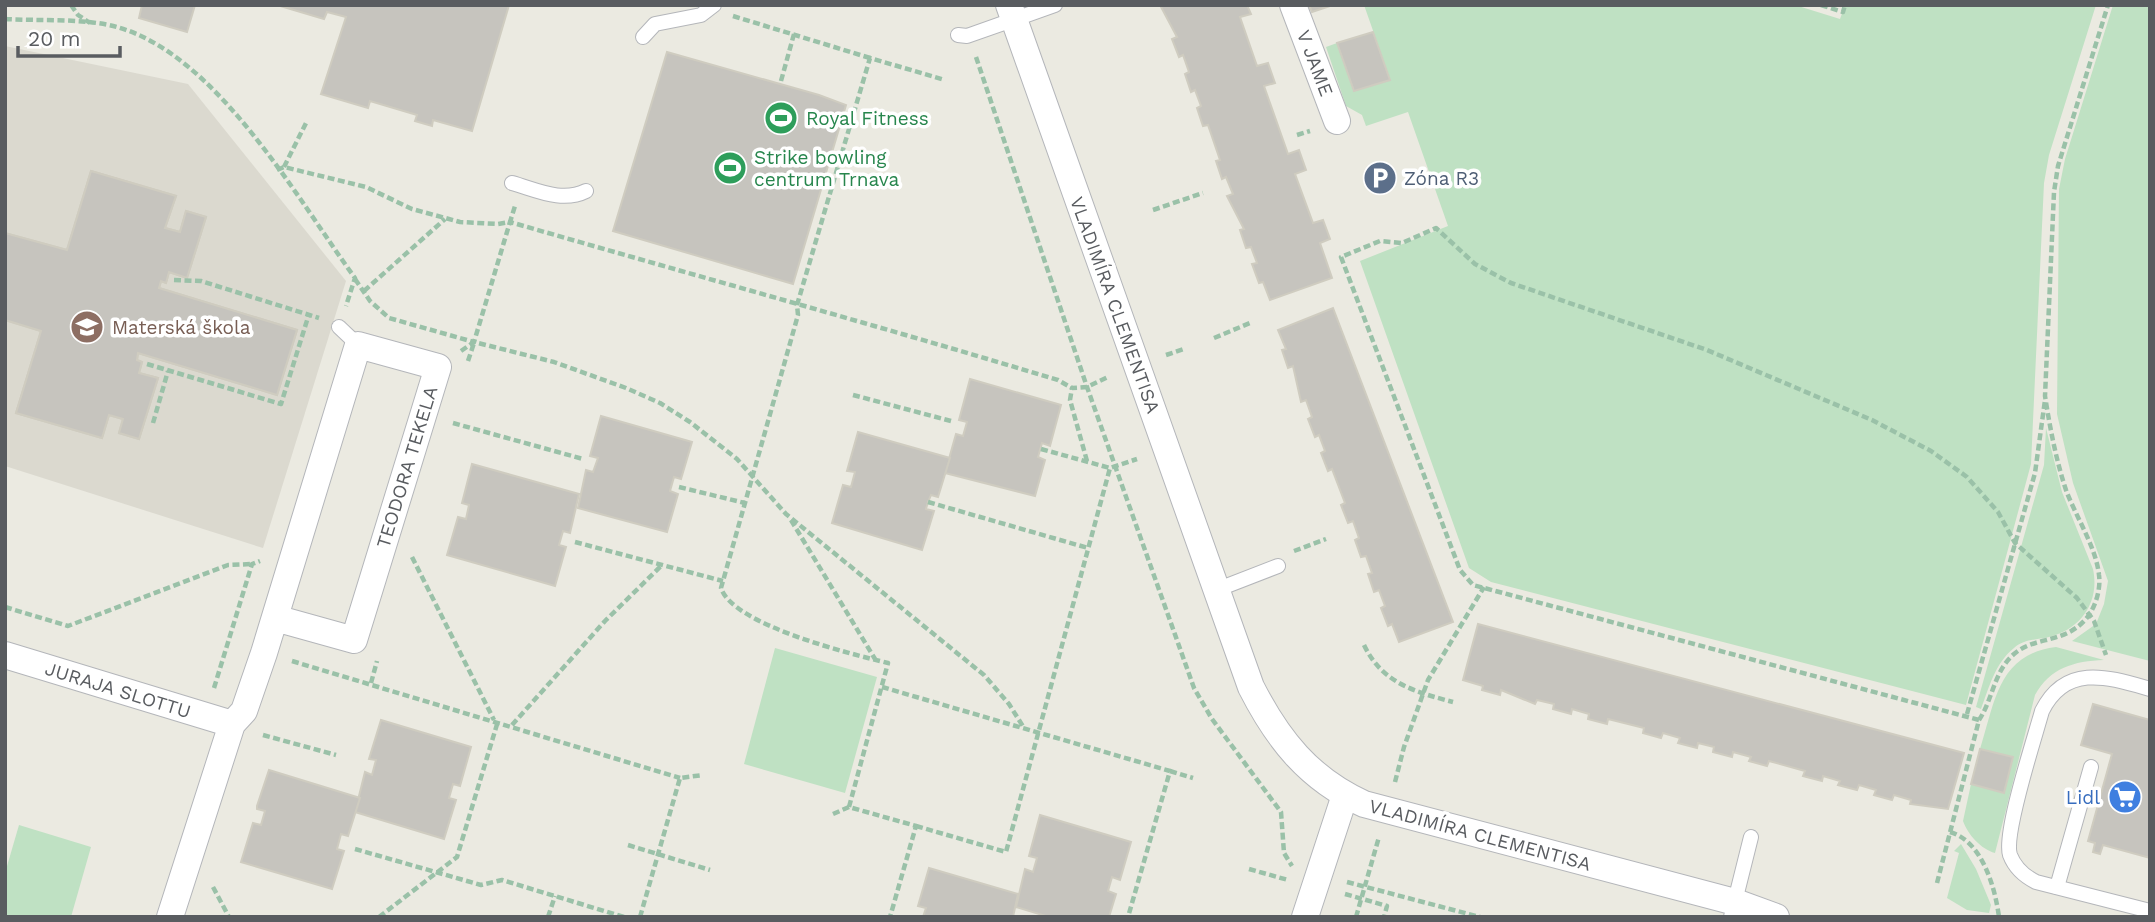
<svg xmlns="http://www.w3.org/2000/svg" width="2155" height="922" font-family="'Work Sans',sans-serif">
	<rect width="100%" height="100%" fill="#ebeae1"/>
	<polygon fill="#dbd9cf" points="5,46 188,84 346,281 263,548 5,466"/>
	<g fill="#bfe1c3">
		<polygon points="1364,5 1795,5 1840,19 1845,5 2096,5 2049,155 2044,183 2031,464 1966,705 1491,582 1469,568 1360,261 1448,226 1408,112 1366,126 1362,115 1346,106 1326,47 1337,43 1354,91 1390,79"/>
		<polygon points="2113,5 2150,5 2150,661 2072,641 2096,624 2104,604 2108,581 2073,483 2057,414 2059,189 2065,159"/>
		<path d="M2046 428 2062 492 2093 569C2100 602 2081 629 2049 637 2036 640 2024 639 2014 648 1995 663 1989 688 1981 709L1976 707 2044 465Z"/>
		<path d="M2056 647 2104 660C2074 661 2050 668 2035 695L1995 853C1981 849 1968 835 1963 821L1971 784 2004 793 2013 758 1980 749C1995 702 1998 654 2056 647Z"/>
		<polygon points="775,648 877,677 845,793 744,764"/>
		<polygon points="19,825 91,847 71,917 5,917 5,873"/>
		<polygon points="1961,844 1976,869 1991,905 1989,913 1967,910 1947,898 1959,853 1954,851"/>
	</g>
	<g fill="#c6c4be" stroke="#cfccc0" stroke-width="2">
		<polygon points="142,5 195,5 187,32 139,18"/>
		<polygon points="277,5 509,5 472,131 433,120 432,126 415,121 417,115 370,101 368,108 321,94 346,17 327,12 324,19"/>
		<polygon points="1160,5 1247,5 1251,14 1240,17 1257,66 1268,63 1275,83 1264,86 1288,154 1299,150 1306,170 1295,174 1313,223 1323,220 1330,239 1320,243 1332,278 1270,300 1263,282 1259,283 1252,264 1257,263 1251,247 1246,248 1240,230 1244,229 1227,196 1233,194 1226,177 1222,179 1216,161 1220,160 1208,125 1203,126 1197,108 1201,106 1195,90 1191,92 1185,74 1189,72 1183,55 1179,57 1172,39 1177,37"/>
		<polygon points="1309,5 1333,5 1312,12"/>
		<polygon points="1373,32 1390,80 1354,91 1337,43"/>
		<polygon points="667,52 819,95 846,105 793,284 613,231"/>
		<polygon points="91,171 176,196 165,228 180,232 186,211 206,217 187,278 169,272 166,283 161,281 159,288 297,330 277,395 138,353 137,360 142,362 139,373 158,378 139,439 119,433 123,419 109,415 102,438 16,413 41,331 5,320 5,233 67,250"/>
		<polygon points="91,171 176,196 165,228 180,232 186,211 206,217 187,278 169,272 166,283 161,281 159,288 297,330 277,395 138,353 137,360 142,362 139,373 158,378 139,439 119,433 123,419 109,415 102,438 16,413 41,331 5,320 5,233 67,250"/>
		<polygon points="1333,308 1453,622 1399,642 1392,624 1388,626 1381,608 1385,606 1379,590 1374,592 1368,574 1372,573 1366,556 1361,557 1355,540 1359,538 1353,521 1348,523 1341,505 1345,503 1332,469 1328,471 1321,453 1325,451 1319,435 1315,437 1308,419 1312,417 1306,400 1301,402 1293,366 1288,368 1282,350 1286,349 1278,330"/>
		<polygon points="970,379 1061,405 1050,446 1042,443 1038,457 1045,460 1035,496 945,473 956,434 963,436 967,422 959,420"/>
		<polygon points="601,416 692,442 681,479 674,477 670,491 678,494 667,532 578,508 586,470 593,472 598,458 590,456"/>
		<polygon points="858,432 950,458 938,497 931,495 928,502 926,509 934,511 922,550 832,523 843,485 851,487 855,472 847,471"/>
		<polygon points="472,464 579,494 570,533 563,531 559,545 566,547 555,586 447,555 458,517 466,519 469,505 462,503"/>
		<polygon points="1478,624 1964,753 1948,809 1910,804 1911,800 1894,795 1892,800 1874,795 1876,790 1859,785 1857,790 1838,785 1840,781 1823,776 1822,781 1803,776 1805,771 1769,761 1767,766 1749,761 1751,757 1733,752 1732,757 1713,752 1714,747 1698,743 1697,748 1678,743 1680,738 1663,733 1661,738 1643,733 1644,728 1608,719 1607,724 1588,719 1589,714 1572,709 1571,714 1553,709 1554,704 1537,700 1535,704 1501,690 1500,695 1482,690 1483,686 1463,680"/>
		<polygon points="2093,704 2150,720 2150,858 2103,845 2100,854 2093,852 2095,843 2088,841 2112,754 2081,745"/>
		<polygon points="381,720 471,747 460,786 453,784 449,798 456,800 444,839 355,812 365,772 372,775 376,760 369,759"/>
		<polygon points="1980,749 2013,757 2004,793 1971,784"/>
		<polygon points="269,770 360,798 348,836 341,834 337,849 344,851 332,889 241,862 253,823 261,825 265,811 257,809 257,806"/>
		<polygon points="1040,815 1131,842 1120,880 1112,877 1108,891 1116,894 1109,917 1049,917 1016,907 1025,869 1033,872 1037,858 1029,856"/>
		<polygon points="929,868 1018,894 1013,917 923,917 926,908 918,906"/>
	</g>
	<g fill="none" stroke-linecap="round" stroke-linejoin="round">
		<defs>
			<g id="service">
				<polyline points="958,35 967,36 1055,5"/>
				<polyline points="643,37 655,24 701,15 714,5"/>
				<path d="M512 183C537 190 562 203 586 191"/>
				<polyline points="339,327 358,345"/>
				<polyline points="1216,590 1278,566"/>
				<path d="M2150 689C2108 677 2066 663 2042 711 2035 737 2003 834 2010 855 2015 868 2024 876 2036 882L2150 911"/>
				<polyline points="2057,887 2091,767"/>
				<polyline points="1731,917 1751,837"/>
			</g>
			<g id="minor">
				<path d="M1009 5 1251 687C1278 740 1309 779 1364 804L1735 902 1776 917"/>
				<polyline points="1293,5 1337,121"/>
				<polyline points="5,655 232,724"/>
				<polyline points="170,917 232,724 244,711 264,653 358,345 438,367 354,640 275,618"/>
				<polyline points="1305,917 1345,795"/>
			</g>
		</defs>
		<use href="#service" stroke="#b4b6ba" stroke-width="16"/>
		<use href="#minor" stroke="#b4b6ba" stroke-width="28"/>
		<g stroke="#9ac1a8" stroke-width="4.5" stroke-dasharray="7 3.5" stroke-linecap="butt">
			<polyline points="71,5 78,15 90,23"/>
			<polyline points="1821,5 1843,12 1845,5"/>
			<polyline points="733,16 870,58"/>
			<path d="M5 19C39 21 85 18 117 27 217 55 296 197 355 278L346 306"/>
			<polyline points="976,57 1087,387 1194,688 1212,719 1281,812 1284,853 1292,866"/>
			<polyline points="781,81 794,34"/>
			<polyline points="1297,135 1310,131"/>
			<polyline points="284,167 306,123"/>
			<polyline points="277,170 284,167 366,187 412,209 460,222 498,224 510,222 515,206"/>
			<polyline points="1153,210 1203,193"/>
			<path d="M355 279 370 301 389 318 474 342 510 222C693 275 876 325 1058 380L1072 388"/>
			<polyline points="174,280 201,281 319,318"/>
			<polyline points="364,291 445,219"/>
			<polyline points="1214,338 1250,323"/>
			<polyline points="461,351 474,342 554,362 626,388 660,403 690,422 737,459 786,514 984,675 1009,704 1024,728"/>
			<polyline points="1166,355 1184,349"/>
			<polyline points="468,361 474,343"/>
			<polyline points="147,364 281,404 309,314"/>
			<polyline points="853,395 951,421"/>
			<polyline points="153,423 168,371"/>
			<polyline points="453,423 583,459"/>
			<polyline points="1041,449 1110,468 1137,459"/>
			<polyline points="1087,461 1070,400 1072,388 1087,387 1108,377"/>
			<polyline points="679,487 745,503"/>
			<polyline points="928,502 1088,548"/>
			<polyline points="791,520 875,659"/>
			<polyline points="575,542 723,581"/>
			<polyline points="1294,551 1326,539"/>
			<polyline points="412,557 494,720"/>
			<polyline points="5,607 68,626 228,565 252,564"/>
			<path d="M1364 645C1382 683 1415 692 1453 702"/>
			<polyline points="292,661 680,778"/>
			<polyline points="371,683 377,661"/>
			<polyline points="882,687 1170,771 1128,917"/>
			<polyline points="214,688 252,564 260,561"/>
			<polyline points="1967,714 2035,473 2045,400"/>
			<polyline points="1979,720 1473,585 1460,570 1341,257 1380,241 1402,243 1436,228 1475,264 1511,283 1707,350 1872,420 1931,451 1967,477 1998,512 2015,543 2077,598 2094,621 2106,655"/>
			<polyline points="512,725 605,621 662,565"/>
			<polyline points="263,735 336,755"/>
			<polyline points="1170,771 1193,778"/>
			<polyline points="1395,782 1404,747 1428,680 1484,587"/>
			<path d="M849 807 888 663C851 654 733 625 721 588L798 315 797 305 870 58 945 80"/>
			<polyline points="833,814 849,807 916,826 890,917"/>
			<polyline points="916,826 1006,852 1110,468"/>
			<path d="M1950 832C1982 841 1995 887 1999 917"/>
			<polyline points="628,845 710,870"/>
			<polyline points="355,849 481,885 502,880 624,917"/>
			<polyline points="1249,869 1288,880"/>
			<polyline points="1347,882 1480,917"/>
			<path d="M1937 883 1979 720C1993 699 1994 671 2014 654 2035 636 2063 644 2085 620 2095 609 2101 590 2099 575 2096 547 2076 517 2066 490 2056 460 2050 428 2045 396L2054 192 2058 166 2108 5"/>
			<polyline points="213,887 229,917"/>
			<polyline points="1345,894 1387,906 1384,917"/>
			<polyline points="379,917 457,857 498,721"/>
			<polyline points="548,917 555,896"/>
			<polyline points="640,917 680,778 703,775"/>
			<polyline points="1356,917 1379,837"/>
		</g>
		<use href="#service" stroke="#fff" stroke-width="14"/>
		<use href="#minor" stroke="#fff" stroke-width="26"/>
	</g>
	<defs>
		<symbol id="stadium-disc" viewBox="-11 -11 22 22"><circle r="9.5" fill="#2e9e5b" stroke="#fff"/><path d="M0-5a6.5 5 0 1 0 0 10a6.5 5 0 1 0 0-10ZM-3.5-1.8h7v3.6h-7Z" fill="#fff"/></symbol>
		<symbol id="parking-disc" viewBox="-11 -11 22 22"><circle r="9.5" fill="#5c6f8a" stroke="#fff"/><path d="M-3.5-5.5H1a3.5 3.5 0 0 1 0 7H-1V5.5H-3.5ZM-1-3.4V-.6H.8a1.4 1.4 0 0 0 0-2.8Z" fill="#fff"/></symbol>
		<symbol id="school-disc" viewBox="-11 -11 22 22"><circle r="9.5" fill="#8d6e63" stroke="#fff"/><path d="M0-5L7-2L0 1L-7-2ZM-4 1L0 2.5L4 1V4Q0 6-4 4Z" fill="#fff"/></symbol>
		<symbol id="supermarket-disc" viewBox="-11 -11 22 22"><circle r="9.5" fill="#3f7fe0" stroke="#fff"/><path d="M-6-5.5h2.5l.6 2H6L4.5 2H-2.5L-4.4-4H-6ZM-1.5 3.2a1.3 1.3 0 1 0 .1 0ZM3 3.2a1.3 1.3 0 1 0 .1 0Z" fill="#fff"/></symbol>
	</defs>
	<g fill-rule="evenodd">
		<use href="#stadium-disc" x="762" y="99" width="38" height="38"/>
		<use href="#stadium-disc" x="711" y="149" width="38" height="38"/>
		<use href="#parking-disc" x="1361" y="159" width="38" height="38"/>
		<use href="#school-disc" x="68" y="308" width="38" height="38"/>
		<use href="#supermarket-disc" x="2106" y="778" width="38" height="38"/>
	</g>
	<g text-anchor="middle" dominant-baseline="central" stroke-width="7" stroke-linejoin="round" paint-order="stroke">
		<g font-size="19" fill="#595c60" stroke="#fff">
			<text transform="translate(1315 63) rotate(69)">V JAME</text>
			<text transform="translate(1115 305) rotate(70)">VLADIMÍRA CLEMENTISA</text>
			<text transform="translate(407 467) rotate(-73)">TEODORA TEKELA</text>
			<text transform="translate(118 690) rotate(17)">JURAJA SLOTTU</text>
			<text transform="translate(1480 835) rotate(15)">VLADIMÍRA CLEMENTISA</text>
		</g>
		<g font-size="19" fill="#27864d" stroke="#fff" text-anchor="start">
			<text x="806" y="118">Royal Fitness</text>
			<text x="754" y="157">Strike bowling<tspan x="754" dy="22">centrum Trnava</tspan></text>
		</g>
		<g font-size="19" fill="#4e5e75" stroke="#fff" text-anchor="start">
			<text x="1404" y="178">Zóna R3</text>
		</g>
		<g font-size="19" fill="#785e54" stroke="#fff" text-anchor="start">
			<text x="112" y="327">Materská škola</text>
		</g>
		<g font-size="19" fill="#366cbe" stroke="#fff" text-anchor="end">
			<text x="2100" y="797">Lidl</text>
		</g>
	</g>
	<rect width="2155" height="922" fill="none" stroke="#595c60" stroke-width="14"/>
	<path d="M18 46v10h102v-10" fill="none" stroke="#595c60" stroke-width="3.5"/>
	<text x="28" y="46" font-size="21" fill="#595c60" stroke="#ffffff" stroke-width="5" paint-order="stroke">20 m</text>
</svg>
